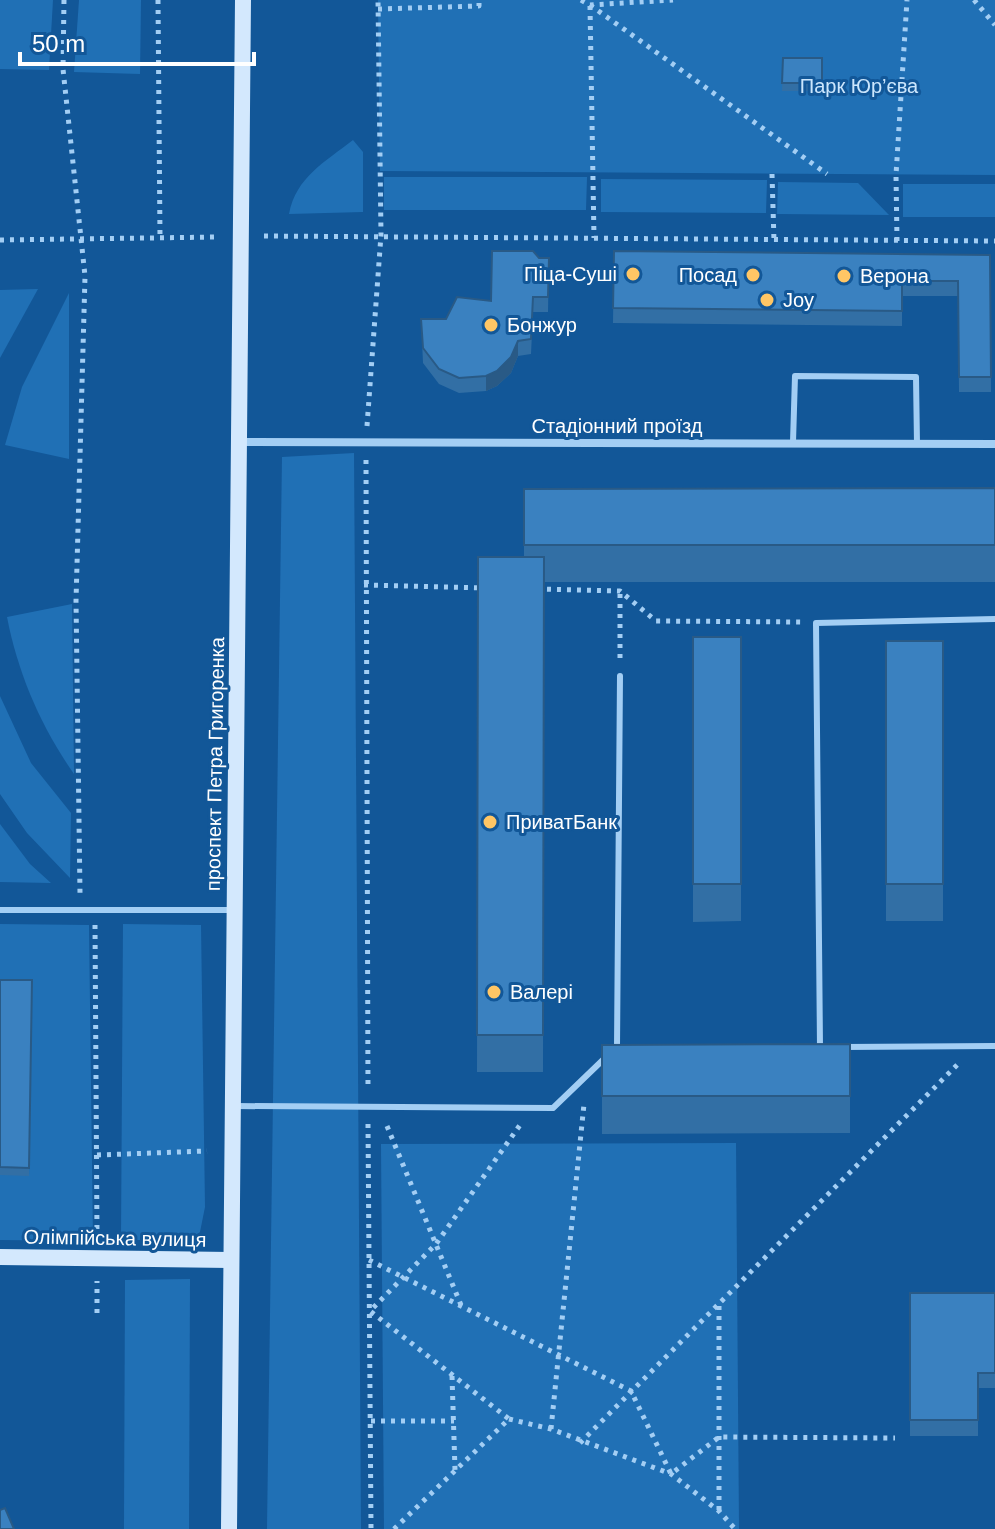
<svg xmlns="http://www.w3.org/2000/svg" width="995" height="1529" font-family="Helvetica,sans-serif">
	<rect width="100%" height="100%" fill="#125798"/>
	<g fill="#2070b5">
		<polygon points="0,0 53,0 49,70 0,69"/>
		<polygon points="79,0 141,0 140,74 74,72"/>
		<polygon points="378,0 995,0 995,175 380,171"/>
		<path d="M353 140 363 152V212L289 214C296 177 325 162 353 140Z"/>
		<polygon points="384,177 587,177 586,210 384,210"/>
		<polygon points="601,179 767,180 766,213 601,212"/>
		<polygon points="778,182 858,183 889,215 777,214"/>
		<rect x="903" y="184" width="92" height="33"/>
		<polygon points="38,289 0,358 0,290"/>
		<polygon points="69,293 69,459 5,445 22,387"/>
		<polygon points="354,453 361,1529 267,1529 282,457"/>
		<path d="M72 604 74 774C41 727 18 674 7 617Z"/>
		<polygon points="0,696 31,763 71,813 70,878 27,833 0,794"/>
		<polygon points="0,824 30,864 51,883 0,882"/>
		<polygon points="0,924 89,925 93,1241 0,1240 0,1175 29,1175 32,988 0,987"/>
		<polygon points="123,924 201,925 205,1207 200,1232 191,1240 121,1240"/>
		<polygon points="736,1143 739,1529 384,1529 381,1144"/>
		<polygon points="190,1279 189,1529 124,1529 125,1280"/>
	</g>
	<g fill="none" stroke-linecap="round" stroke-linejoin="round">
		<g stroke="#a3cef4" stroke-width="5" stroke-dasharray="4 6" stroke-linecap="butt">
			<polyline points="64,0 63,69 85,276 76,601 80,893"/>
			<polyline points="158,0 160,237"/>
			<polyline points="581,0 590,5 673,0"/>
			<polyline points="974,0 995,25"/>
			<polyline points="590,5 827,174"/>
			<polyline points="590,6 594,238"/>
			<polyline points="378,9 479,6 479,0"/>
			<polyline points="772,174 774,241"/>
			<polyline points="264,236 995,241"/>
			<polyline points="0,240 218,237"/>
			<polyline points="897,241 896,175 907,0"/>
			<polyline points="367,426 381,235 378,0"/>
			<polyline points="366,460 368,1090"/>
			<polyline points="364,585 483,588"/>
			<polyline points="537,589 620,591 656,621 801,622"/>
			<polyline points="620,658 620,592"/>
			<polyline points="95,925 97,1235"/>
			<polyline points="368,1124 371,1529"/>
			<polyline points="387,1126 461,1305"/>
			<polyline points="97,1155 207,1151"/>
			<polyline points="369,1260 631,1391 671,1474 719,1437 895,1438"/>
			<polyline points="97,1313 97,1281"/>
			<polyline points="452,1376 455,1470"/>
			<polyline points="509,1419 551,1429 671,1474 719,1511 735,1529"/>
			<polyline points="371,1421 454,1421"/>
			<polyline points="551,1429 584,1104"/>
			<polyline points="580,1443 958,1064"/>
			<polyline points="719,1510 719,1304"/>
			<polyline points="394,1529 509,1419 370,1311 436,1244 520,1125"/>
		</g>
		<g stroke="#a3cef4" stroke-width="6">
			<polyline points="793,442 795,376 916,377 917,444"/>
			<polyline points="0,910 234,910"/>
			<polyline points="617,1047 620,676"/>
			<polyline points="820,1047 816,623 995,619"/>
			<polyline points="843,1047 995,1046"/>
			<polyline points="235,1106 553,1108 607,1056"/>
		</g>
		<polyline stroke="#a3cef4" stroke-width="8" points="239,442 995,444"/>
		<g stroke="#d3e8fd" stroke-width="16">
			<polyline points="0,1257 230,1260"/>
			<polyline points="229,1529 243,0"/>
		</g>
	</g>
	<g fill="#326fa5">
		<polygon points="783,58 822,58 822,91 782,91"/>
		<polygon points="614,251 990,255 991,392 959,392 958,296 902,296 902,326 613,323"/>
		<polygon points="539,258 549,258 548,312 533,312 531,354 518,356 511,373 497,386 486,391 459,393 439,384 423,363 421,319 446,319 491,301"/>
		<polygon points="995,488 995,582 544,582 543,1072 477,1072 478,557 524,557 524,489"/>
		<polygon points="693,637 741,637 741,921 693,922"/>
		<rect x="886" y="641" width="57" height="280"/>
		<polygon points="0,980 32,980 29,1176 0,1175"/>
		<polygon points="850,1044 850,1133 602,1134 602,1045"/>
		<polygon points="910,1293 995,1293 995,1388 978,1388 978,1436 910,1436"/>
	</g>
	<polygon fill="#295a86" points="518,341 518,356 511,373 497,386 486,391 486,376"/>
	<g fill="#3a81c0" stroke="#295a86" stroke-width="2">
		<polygon points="783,58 822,58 822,83 782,83"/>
		<polygon points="492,251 533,251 539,258 549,258 548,297 533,297 531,339 518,341 511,357 497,371 486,376 459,378 439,369 423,348 421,319 446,319 457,297 491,301"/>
		<polygon points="614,251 990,255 991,377 959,377 958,281 902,281 902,311 613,308"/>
		<polygon points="995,488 995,545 524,545 524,489"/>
		<polygon points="478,557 544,557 543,1035 477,1035"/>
		<rect x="693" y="637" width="48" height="247"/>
		<rect x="886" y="641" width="57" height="243"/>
		<polygon points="0,980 32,980 29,1168 0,1167"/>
		<polygon points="850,1044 850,1096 602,1096 602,1045"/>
		<polygon points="910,1293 995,1293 995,1373 978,1373 978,1420 910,1420"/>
		<polygon points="5,1508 14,1529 0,1529 0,1510"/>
	</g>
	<g fill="#ffc665" stroke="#125798" stroke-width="3">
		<circle cx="633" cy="274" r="8"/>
		<circle cx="753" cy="275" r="8"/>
		<circle cx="844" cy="276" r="8"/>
		<circle cx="767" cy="300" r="8"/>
		<circle cx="491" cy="325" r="8"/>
		<circle cx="490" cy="822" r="8"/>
		<circle cx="494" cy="992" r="8"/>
	</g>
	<g text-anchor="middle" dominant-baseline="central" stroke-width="6" stroke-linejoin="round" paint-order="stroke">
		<g font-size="20" fill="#cbe6fd" stroke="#125798">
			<text x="859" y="86">Парк Юр’єва</text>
		</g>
		<g font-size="20" fill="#fff" stroke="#125798" text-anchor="start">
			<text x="617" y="274" text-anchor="end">Піца-Суші</text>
			<text x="737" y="275" text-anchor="end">Посад</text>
			<text x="860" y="276">Верона</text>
			<text x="783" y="300">Joy</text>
			<text x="507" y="325">Бонжур</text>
			<text x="506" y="822">ПриватБанк</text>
			<text x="510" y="992">Валері</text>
		</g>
		<g font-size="20" fill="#fff" stroke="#125798">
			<text x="617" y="426">Стадіонний проїзд</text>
			<text transform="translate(215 764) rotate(-89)">проспект Петра Григоренка</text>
			<text transform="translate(115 1238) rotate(1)">Олімпійська вулиця</text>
		</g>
	</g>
	<path d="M20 52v12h234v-12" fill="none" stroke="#ffffff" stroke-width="4"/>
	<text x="32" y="52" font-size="24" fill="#ffffff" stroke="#125798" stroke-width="6" paint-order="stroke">50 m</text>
</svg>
